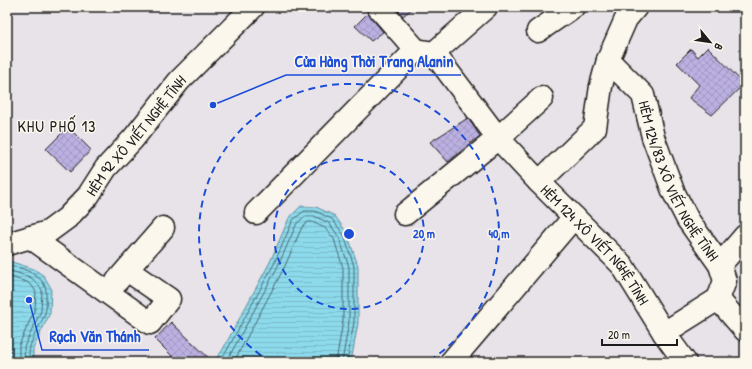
<svg xmlns="http://www.w3.org/2000/svg" width="752" height="369" font-family="'Patrick Hand',sans-serif">
	<defs>
		<pattern id="water-rules" width="6" height="5" patternUnits="userSpaceOnUse"><rect width="6" height="5" fill="#8ddaec"/><path d="M0 2.5h6" fill="none" stroke="#79baca"/></pattern>
		<pattern id="building-cross-hatch" width="8" height="8" patternUnits="userSpaceOnUse"><rect width="8" height="8" fill="#bbb0e1"/><path d="M0 0l8 8M0 8l8-8" fill="none" stroke="#a097c0"/></pattern>
	</defs>
	<rect width="100%" height="100%" fill="#e8e2e9"/>
	<filter id="ink" filterUnits="userSpaceOnUse"><feTurbulence type="fractalNoise" baseFrequency=".025" numOctaves="2"/><feDisplacementMap in="SourceGraphic" scale="8" xChannelSelector="R" yChannelSelector="G"/><feConvolveMatrix kernelMatrix="1 2 1 2 8 2 1 2 1" color-interpolation-filters="sRGB"/></filter>
	<g filter="url(#ink)">
		<g fill="url(#water-rules)" stroke="#608e99">
			<polygon points="301,206 316,207 335,216 347,233 358,266 358,323 351,362 213,362 222,351 270,262 289,218"/>
			<polygon points="7,262 12,262 34,269 44,276 51,288 50,313 33,349 33,359 37,362 7,362"/>
		</g>
		<g fill="none" stroke-linecap="round" stroke-linejoin="round">
			<g stroke="#49686f" stroke-width="1">
				<path d="M7 266C16 266 29 270 36 276 44 281 47 288 46 297 46 302 47 308 45 313 41 327 23 347 31 362"/>
				<polyline points="7,271 11,271 30,277 37,283 42,290 41,311 24,347 25,362"/>
				<polyline points="7,277 10,277 27,282 33,287 36,292 35,309 19,345 19,362"/>
				<polyline points="218,362 226,352 274,264 293,220 304,211 315,211 332,219 344,235 354,266 354,322 347,362"/>
				<polyline points="224,362 230,355 278,266 297,223 306,216 314,216 329,223 339,237 349,267 349,322 342,362"/>
				<polyline points="232,362 236,358 284,268 302,227 308,222 312,222 325,228 334,239 343,268 343,321 336,362"/>
			</g>
		</g>
		<g fill="url(#building-cross-hatch)" stroke="#1c1c1c">
			<polygon points="395,7 414,7 403,16"/>
			<polygon points="368,13 383,32 371,41 355,26"/>
			<polygon points="708,47 744,84 712,115 689,98 699,85 677,63 691,49 698,57"/>
			<polygon points="468,118 480,136 472,142 448,162 430,142"/>
			<polygon points="68,127 91,150 70,172 46,149"/>
			<polygon points="171,322 213,362 178,362 155,339"/>
		</g>
		<g fill="none" stroke-linecap="round" stroke-linejoin="round">
			<defs>
				<g id="minor">
					<polyline points="378,7 416,50"/>
					<path id="s1" d="M636 7 626 19 608 60 601 86 595 128 539 182 622 265 664 333 685 362"/>
					<polyline points="538,31 573,7"/>
					<polyline points="434,53 498,138 539,182"/>
					<path id="s2" d="M608 60 643 95 653 137 673 191 688 220 720 265"/>
					<polyline points="256,213 416,50 434,53 486,7"/>
					<polyline points="405,214 498,138 542,98"/>
					<polyline points="30,237 150,323 169,299 127,270"/>
					<path id="s3" d="M7 244 48 232 67 218 88 196 106 168 133 139 179 81 253 7"/>
					<polyline points="117,281 163,228"/>
					<polyline points="718,299 745,330"/>
					<polyline points="664,333 718,299 725,281 720,265 745,236"/>
					<polyline points="451,362 574,217"/>
				</g>
			</defs>
			<use href="#minor" stroke="#1c1c1c" stroke-width="25"/>
			<use href="#minor" stroke="#fbf7ec" stroke-width="22"/>
		</g>
	</g>
	<g fill="none" stroke="#1d4ed8" stroke-width="2" stroke-dasharray="7 5">
		<circle cx="349" cy="234" r="75"/>
		<path d="M271 362A150 150 0 1 1 427 362"/>
	</g>
	<g text-anchor="middle" dominant-baseline="central" stroke-width="3" stroke-linejoin="round" paint-order="stroke">
		<g font-size="15" fill="#1c1c1c" stroke="#fbf7ec">
			<text stroke="none"><textPath href="#s3" startOffset="174">HẺM 92 XÔ VIẾT NGHỆ TĨNH</textPath></text>
			<text stroke="none"><textPath href="#s2" startOffset="143">HẺM 124/83 XÔ VIẾT NGHỆ TĨNH</textPath></text>
			<text stroke="none"><textPath href="#s1" startOffset="292">HẺM 124 XÔ VIẾT NGHỆ TĨNH</textPath></text>
		</g>
		<g font-size="16" letter-spacing="1" fill="#1c1c1c" stroke="#fbf7ec">
			<text x="57" y="126">KHU PHỐ 13</text>
		</g>
	</g>
	<circle cx="349" cy="234" r="6" fill="#1d4ed8" stroke="#fbf7ec" stroke-width="2"/>
	<g font-size="12" text-anchor="middle" font-weight="bold" fill="#1d4ed8" stroke="#fbf7ec" stroke-width="3" stroke-linejoin="round" paint-order="stroke">
		<text x="424" y="238">20 m</text>
		<text x="499" y="238">40 m</text>
	</g>
	<path fill="none" stroke="#1d4ed8" stroke-width="1.5" d="M213 105L286 75H461M29 300L42 350H149"/>
	<g fill="#1d4ed8" stroke="#fbf7ec" stroke-width="1.5">
		<circle cx="213" cy="105" r="4"/>
		<circle cx="29" cy="300" r="4"/>
	</g>
	<g font-size="16" text-anchor="middle" font-weight="bold" fill="#1d4ed8" stroke="#fbf7ec" stroke-width="3" stroke-linejoin="round" paint-order="stroke">
		<text x="374" y="67">Cửa Hàng Thời Trang Alanin</text>
		<text x="95" y="342">Rạch Văn Thánh</text>
	</g>
	<rect width="752" height="369" fill="none" stroke="#fbf7ec" stroke-width="24"/>
	<rect x="12" y="12" width="728" height="345" fill="none" stroke="#1c1c1c" stroke-width="1.5" filter="url(#ink)"/>
	<g transform="translate(710 42) rotate(119)" stroke="#fbf7ec" stroke-width="3" paint-order="stroke">
	<path d="M0-3L7 15L0 10L-7 15Z" fill="#1c1c1c"/>
	<text y="-6" font-size="11" font-weight="bold" text-anchor="middle" fill="#1c1c1c">B</text>
	</g>
	<path d="M602 339v6h75v-6" fill="none" stroke="#1c1c1c" stroke-width="2"/>
	<text x="608" y="339" font-size="12" fill="#1c1c1c" stroke="#fbf7ec" stroke-width="3" paint-order="stroke">20 m</text>
</svg>
